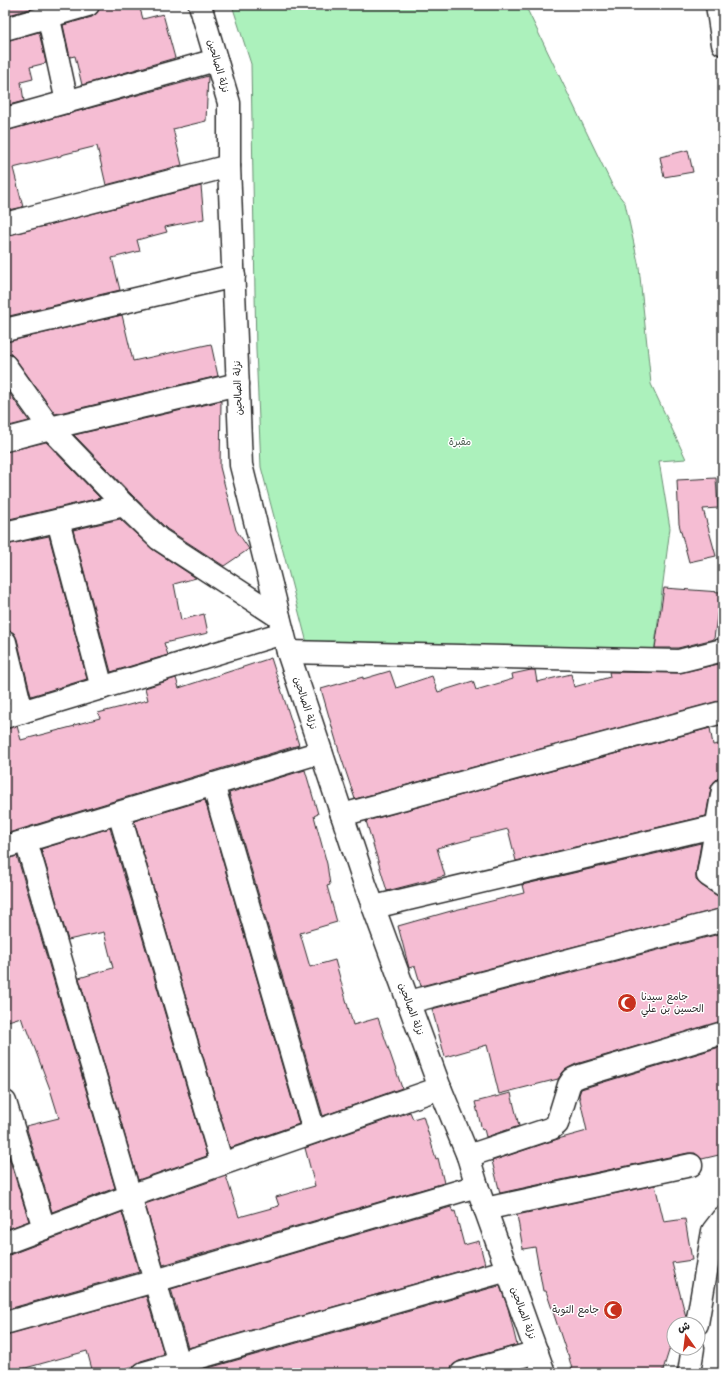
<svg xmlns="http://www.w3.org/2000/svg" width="728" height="1378" font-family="Kalam,'Playpen Sans Arabic',sans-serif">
	<rect width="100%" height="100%" fill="#fff"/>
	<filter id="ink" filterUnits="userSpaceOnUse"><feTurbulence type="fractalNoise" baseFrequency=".025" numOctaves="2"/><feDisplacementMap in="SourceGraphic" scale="8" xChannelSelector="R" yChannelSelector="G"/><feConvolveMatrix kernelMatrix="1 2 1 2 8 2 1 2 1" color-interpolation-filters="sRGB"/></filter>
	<g filter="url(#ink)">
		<polygon fill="#acf1bc" stroke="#6c8e74" points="232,5 525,5 614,189 625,203 639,267 651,384 686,459 659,461 670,528 654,653 307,643 261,467 256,350 251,64"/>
		<g fill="#f5bdd3" stroke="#2b2b2b">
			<polygon points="5,5 34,5 34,8 5,16"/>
			<polygon points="100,5 139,5 143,19 163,14 175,58 82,85 75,56 70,57 63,25 92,17 97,13 100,8"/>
			<polygon points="39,32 46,63 30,67 33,79 21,82 24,101 5,106 5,41"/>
			<polygon points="208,76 206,121 173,129 182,165 106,185 97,146 61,155 61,156 13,168 23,207 5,211 5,131"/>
			<polygon points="688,150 693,172 664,177 660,157"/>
			<polygon points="201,186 204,219 165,227 167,232 137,240 140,251 112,258 120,290 5,317 5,236"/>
			<polygon points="122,315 133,361 211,344 218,376 55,414 15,358 11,354 5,353 5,342"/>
			<polygon points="5,387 29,421 5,427"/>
			<polygon points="221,401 220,467 236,530 249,549 224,566 167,529 133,496 74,435"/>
			<polygon points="46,442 100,498 5,520 5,452"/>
			<polygon points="716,478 718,508 703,509 716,556 689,562 679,524 677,480"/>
			<polygon points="120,519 152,549 196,578 174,584 181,620 204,614 208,633 164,643 168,655 111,672 73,530"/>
			<polygon points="49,536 87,679 31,696 17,639 14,633 9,630 5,630 5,545"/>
			<polygon points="664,588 720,592 714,639 678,648 655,648"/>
			<polygon points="271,658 299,745 5,834 5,729 17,726 21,740 75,726 74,725 100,718 98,713 148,700 145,688 176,678 179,688"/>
			<polygon points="723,663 723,700 355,799 339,751 321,689 363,677 363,679 390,671 396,688 432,676 438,692 473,681 476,690 513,679 512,674 531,670 535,670 537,682 571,674 574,687 610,677 609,672 679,673"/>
			<polygon points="710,728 713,745 719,744 723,765 723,778 718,778 714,782 711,787 706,816 516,861 508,829 471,838 471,839 437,848 445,876 387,891 366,821"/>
			<polygon points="305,770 318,814 314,816 327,864 330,885 327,886 337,922 300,933 310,967 335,960 353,1025 378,1018 402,1088 323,1116 229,793"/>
			<polygon points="205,800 299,1124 230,1148 134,821"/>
			<polygon points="110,828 207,1156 138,1180 79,978 113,968 104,932 68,940 41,849"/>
			<polygon points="701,843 696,873 696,880 701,885 716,895 723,897 723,908 421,986 415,966 409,968 398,926 451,911 524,893 522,885"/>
			<polygon points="17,856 115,1188 52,1212 26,1126 59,1118 50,1089 27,1028 25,1029 21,1017 5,1022 5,859"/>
			<polygon points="723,933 723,1021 576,1064 568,1068 563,1072 558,1079 499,1094 487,1045 445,1057 432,1009"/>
			<polygon points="723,1046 723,1154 702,1159 695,1153 688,1153 500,1193 492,1161 558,1139 587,1131 579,1095 581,1089"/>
			<polygon points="511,1093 519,1126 486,1137 484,1129 482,1130 475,1102"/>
			<polygon points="410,1112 413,1119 423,1116 436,1159 438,1158 444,1183 163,1265 145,1204 226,1176 239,1217 279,1206 276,1197 315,1186 305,1148"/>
			<polygon points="7,1151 29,1221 5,1230 5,1152"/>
			<polygon points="655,1185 664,1222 685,1219 692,1260 672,1263 686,1317 685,1324 674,1324 674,1335 662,1373 573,1373 568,1354 567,1354 546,1291 543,1291 535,1247 523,1249 517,1215"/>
			<polygon points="451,1207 453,1212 455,1211 464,1245 479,1241 485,1264 188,1348 171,1289"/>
			<polygon points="122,1212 139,1272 5,1310 5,1255 9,1255"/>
			<polygon points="500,1286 508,1308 517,1345 459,1361 453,1365 450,1372 198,1373 198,1371 491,1288"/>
			<polygon points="146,1296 164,1354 141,1361 134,1366 109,1373 93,1373 87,1351 11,1372 5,1351 5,1335"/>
		</g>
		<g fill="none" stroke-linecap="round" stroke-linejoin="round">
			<defs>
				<g id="minor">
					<polyline points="46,5 67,102"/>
					<polyline points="717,5 723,44"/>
					<polyline points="5,29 88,5"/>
					<polyline points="5,119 216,60"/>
					<polyline points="5,224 229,166"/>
					<polyline points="5,330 234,276"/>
					<polyline points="5,365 50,428 124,505 159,539 279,617"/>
					<polyline points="5,440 50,428 238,384"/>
					<polyline points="58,521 102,688"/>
					<polyline points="5,533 124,505"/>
					<polyline points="5,642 22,712"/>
					<polyline points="288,652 679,661 723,650"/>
					<polyline points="5,717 283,633"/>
					<polyline points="213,784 314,1131"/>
					<polyline points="723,790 708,875 723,885"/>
					<polyline points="119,813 222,1164"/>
					<polyline points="342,815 723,712"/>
					<polyline points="26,841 182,1373"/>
					<polyline points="5,847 321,752"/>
					<polyline points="374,907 717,826"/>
					<polyline points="409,1002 723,920"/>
					<polyline points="5,1102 44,1228"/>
					<polyline points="468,1156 552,1128 557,1124 569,1085 573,1079 580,1076 723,1033"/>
					<polyline points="485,1209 691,1165"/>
					<polyline points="5,1243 130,1196 440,1088"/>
					<polyline points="5,1323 155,1281 477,1186"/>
					<polyline points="144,1373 508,1270"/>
					<polyline points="462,1373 537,1352"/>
				</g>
				<g id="tertiary">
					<polyline points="697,1324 713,1231 723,1218"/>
					<polyline points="689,1373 693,1348"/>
				</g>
				<polyline id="primary" points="200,5 229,103 229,166 241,465 288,652 365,884 440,1088 468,1156 477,1186 544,1373"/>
			</defs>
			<use href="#minor" stroke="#2b2b2b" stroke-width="25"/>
			<use href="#tertiary" stroke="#2b2b2b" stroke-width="25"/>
			<use href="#primary" stroke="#2b2b2b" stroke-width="25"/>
			<use href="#minor" stroke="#fff" stroke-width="22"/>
			<use href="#tertiary" stroke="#fff" stroke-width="22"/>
			<use href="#primary" stroke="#fff" stroke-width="22"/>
		</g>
	</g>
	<defs>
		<symbol id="mosque-disc" viewBox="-11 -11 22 22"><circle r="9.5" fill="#c8321e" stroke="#fff"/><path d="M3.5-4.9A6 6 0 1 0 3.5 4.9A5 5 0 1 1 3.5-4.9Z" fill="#fff"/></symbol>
	</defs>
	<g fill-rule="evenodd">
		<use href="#mosque-disc" x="616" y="992" width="22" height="22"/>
		<use href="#mosque-disc" x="602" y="1299" width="22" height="22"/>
	</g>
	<g text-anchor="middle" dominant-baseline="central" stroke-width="3" stroke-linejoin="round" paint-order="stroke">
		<g font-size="10" fill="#2b2b2b" stroke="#fff">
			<text transform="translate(218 66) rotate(74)">نزلة الصالحين</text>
			<text transform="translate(238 388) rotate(-92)">نزلة الصالحين</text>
			<text transform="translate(305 703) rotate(72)">نزلة الصالحين</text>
			<text transform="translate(411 1009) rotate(70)">نزلة الصالحين</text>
			<text transform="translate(523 1313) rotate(70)">نزلة الصالحين</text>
		</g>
		<g font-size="10" fill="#4b5c4f" stroke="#fff">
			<text x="460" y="442">مقبرة</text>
		</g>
		<g font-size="10" fill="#2b2b2b" stroke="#fff" text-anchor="start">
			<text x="641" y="997">جامع سيدنا<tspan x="641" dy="12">الحسين بن علي</tspan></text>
			<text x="599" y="1310" text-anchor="end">جامع التوبة</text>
		</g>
	</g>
	<rect width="728" height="1378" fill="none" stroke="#fff" stroke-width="20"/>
	<rect x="10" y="10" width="708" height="1358" fill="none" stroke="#2b2b2b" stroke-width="1.5" filter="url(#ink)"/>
	<g transform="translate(686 1336) rotate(346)"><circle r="19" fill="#ffffff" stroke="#aaaaaa"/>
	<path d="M0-3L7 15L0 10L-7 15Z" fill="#c8321e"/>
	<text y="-6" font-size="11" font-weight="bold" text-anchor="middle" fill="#2b2b2b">ش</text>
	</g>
</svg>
